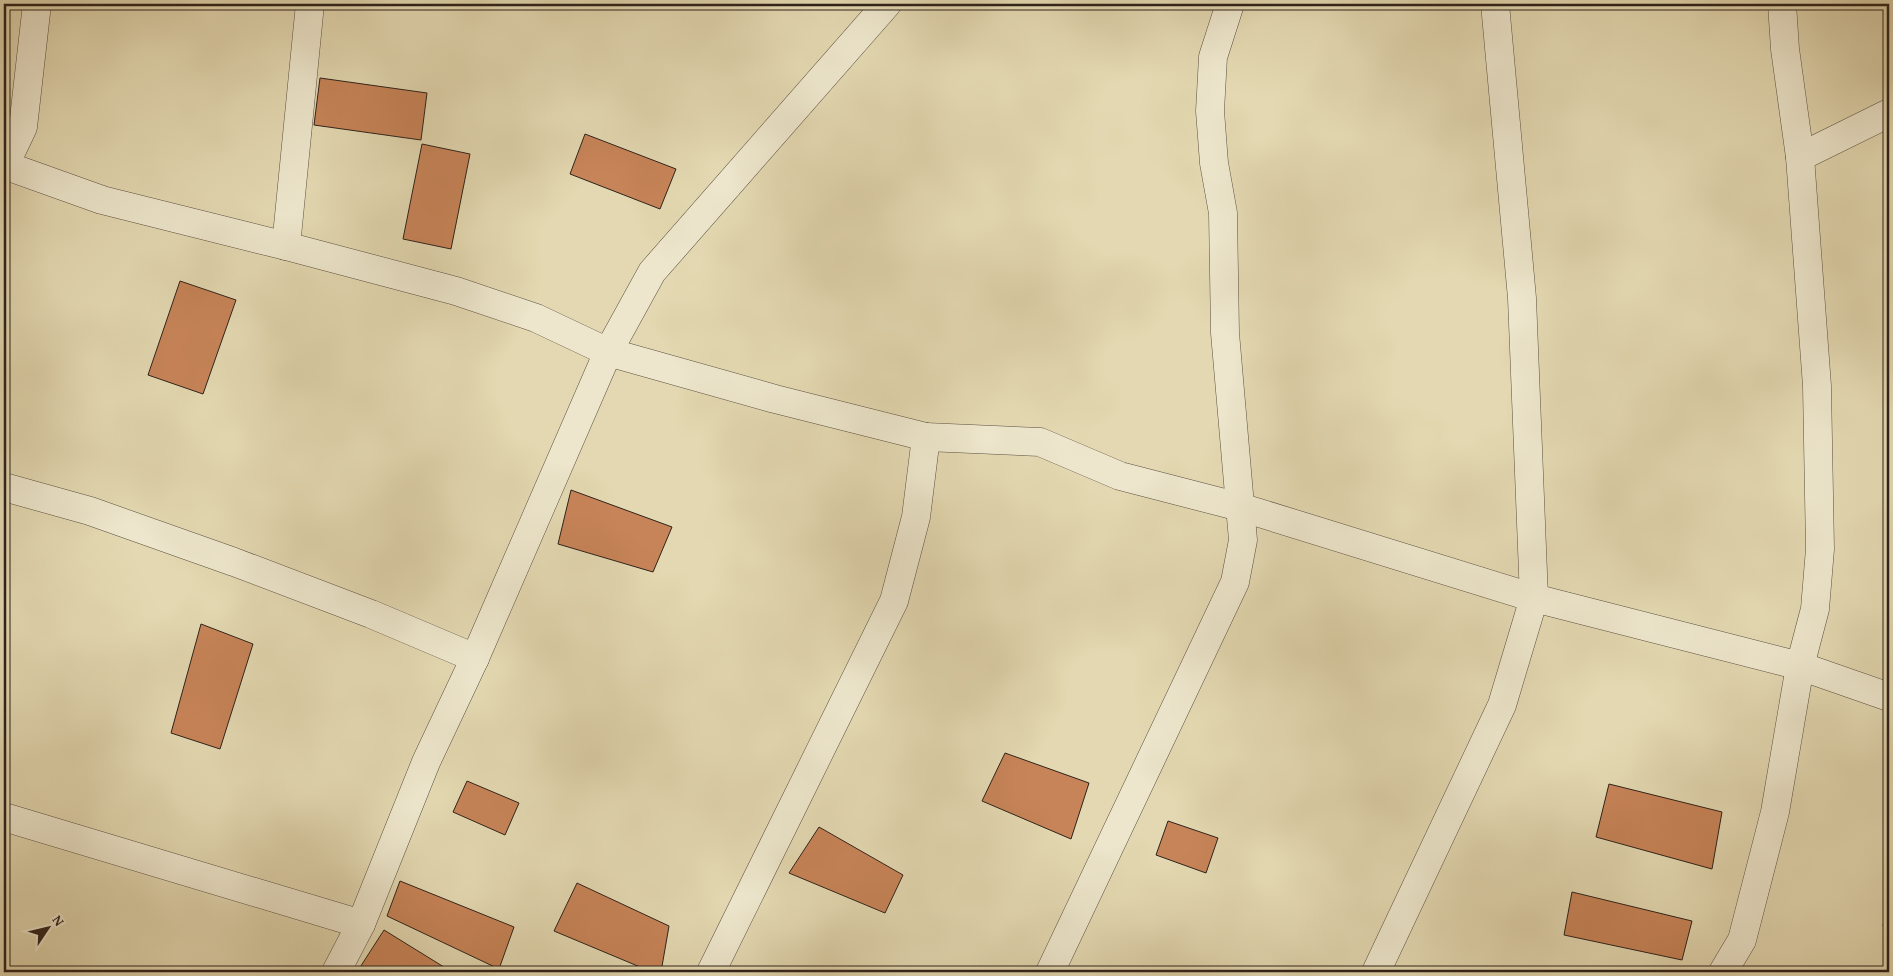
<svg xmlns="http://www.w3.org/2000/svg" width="1893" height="976" font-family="'Gentium Book Plus',serif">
	<rect width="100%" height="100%" fill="#e3d8b1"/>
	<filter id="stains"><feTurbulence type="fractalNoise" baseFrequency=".004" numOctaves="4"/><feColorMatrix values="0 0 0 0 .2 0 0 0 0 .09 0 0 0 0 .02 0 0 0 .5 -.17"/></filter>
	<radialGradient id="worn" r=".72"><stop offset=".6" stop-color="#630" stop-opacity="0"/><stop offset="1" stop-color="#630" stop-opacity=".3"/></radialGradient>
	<g fill="#c78458" stroke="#2e221b">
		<polygon points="320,78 427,93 421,140 314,125"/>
		<polygon points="585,134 676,169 660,209 570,174"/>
		<polygon points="422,144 470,154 451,249 403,239"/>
		<polygon points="180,281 236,300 203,394 148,375"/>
		<polygon points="571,490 672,527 653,572 558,544"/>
		<polygon points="201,624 253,644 220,749 171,733"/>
		<polygon points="1005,753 1089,783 1071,839 982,801"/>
		<polygon points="467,781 519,803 505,835 453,812"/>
		<polygon points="1609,784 1722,812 1712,869 1596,837"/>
		<polygon points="1168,821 1218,838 1206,873 1156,855"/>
		<polygon points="819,827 903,875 885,913 789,873"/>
		<polygon points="400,881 514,927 499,969 387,916"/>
		<polygon points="577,883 669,926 661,972 652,972 554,931"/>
		<polygon points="1572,892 1692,921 1682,960 1564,935"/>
		<polygon points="1889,902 1889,928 1883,926"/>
		<polygon points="384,930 452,972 357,972"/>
	</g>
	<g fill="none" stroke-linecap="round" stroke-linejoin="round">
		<defs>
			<g id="minor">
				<polyline points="1800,157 1889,113"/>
				<polyline points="4,165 102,200 286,246 456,291 536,318 608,352 775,399 926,437 1040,442 1120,476 1240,507 1534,598 1800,666 1889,697"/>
				<polyline points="5,165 23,127 37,4"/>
				<polyline points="286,246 310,4"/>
				<polyline points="4,487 90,511 234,562 371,614 475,658"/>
				<polyline points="4,817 361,924"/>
				<polyline points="336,972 361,924 426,762 475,658 608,352 652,272 887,4"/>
				<polyline points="711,972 894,601 916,517 926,437"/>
				<polyline points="1050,972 1235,582 1243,540 1225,333 1223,213 1214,163 1210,111 1213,57 1230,4"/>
				<polyline points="1376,972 1502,705 1534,598 1522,298 1495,4"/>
				<polyline points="1723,972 1742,940 1775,812 1800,666 1815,609 1820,549 1817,386 1800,157 1785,49 1782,4"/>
			</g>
		</defs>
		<use href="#minor" stroke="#5b5040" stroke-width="29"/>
		<use href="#minor" stroke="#ede6cc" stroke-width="28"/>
	</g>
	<rect width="1893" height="976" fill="none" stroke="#e3d8b1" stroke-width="20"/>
	<rect x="5" y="5" width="1883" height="966" fill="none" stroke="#2e221b" stroke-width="2.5"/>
	<rect x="10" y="10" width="1873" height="956" fill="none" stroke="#2e221b"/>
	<g transform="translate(48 928) rotate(55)" stroke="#ede6cc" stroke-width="4" paint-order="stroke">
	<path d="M0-4L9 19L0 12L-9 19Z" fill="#2e221b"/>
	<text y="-8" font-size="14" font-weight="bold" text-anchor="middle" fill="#2e221b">N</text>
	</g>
	<rect width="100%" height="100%" filter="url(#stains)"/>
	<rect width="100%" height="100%" fill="url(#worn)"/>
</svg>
